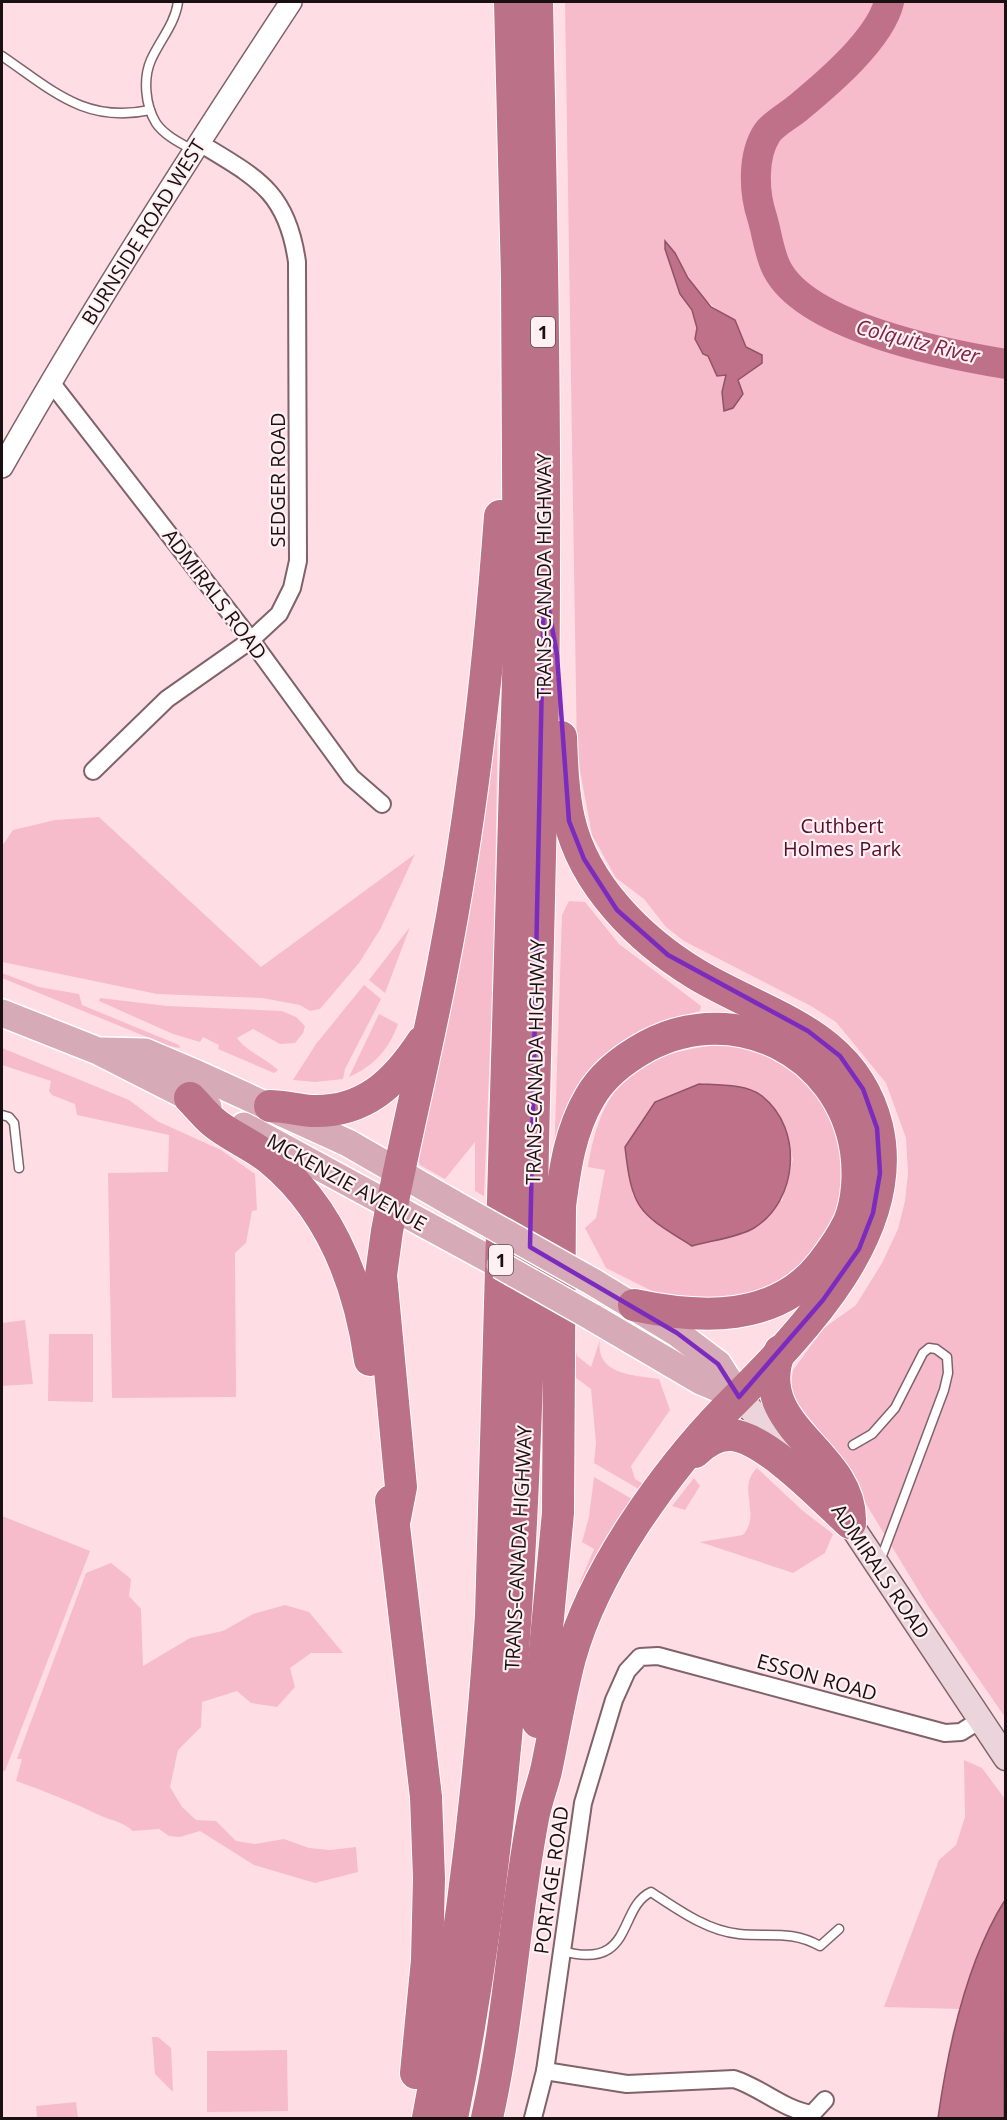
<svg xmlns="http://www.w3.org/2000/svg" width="1007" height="2120" font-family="'Open Sans',sans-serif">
	<rect width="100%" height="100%" fill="#ffdde5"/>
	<g fill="#f6bccc" fill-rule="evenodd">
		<path d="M565 2H1005V1717L928 1606 832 1448 793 1397 791 1385 793 1370 824 1328 856 1305 882 1263 898 1229 905 1201 908 1173 906 1138 886 1083 836 1022 811 1006 684 941 666 927 644 899 616 878 592 835 577 755ZM665 249 675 253C688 277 701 301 725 314L723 375 717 376 708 356 703 354C695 339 698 325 692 309 684 289 673 270 665 249Z"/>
		<polygon points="498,705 494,951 484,1196 475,1191 475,1142 445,1179 420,1165 415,1152"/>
		<polygon points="99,817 261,967 415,854 381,928 359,963 320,1009 310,1011 300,1005 262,998 157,994 2,962 2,846 13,830 55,820"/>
		<polygon points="569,901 585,902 619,944 701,1006 700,1011 663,1021 612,1052 554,1161 562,915"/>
		<polygon points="410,927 385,993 369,980"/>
		<polygon points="2,973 39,987 79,994 82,1005 179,1045 180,1048 169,1046 2,978"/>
		<polygon points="364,985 381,999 345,1069 343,1079 315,1082 293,1080 316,1044"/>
		<path d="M100 998 167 1006 282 1011 296 1017 305 1026 303 1033 295 1043 280 1044 253 1029 237 1038C246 1051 265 1058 278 1070L274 1073 218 1049 219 1045 203 1037 200 1042 173 1034 99 1001Z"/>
		<path d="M379 1014 398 1024C389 1049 374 1066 349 1077Z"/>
		<path d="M717 1045H738L768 1053 791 1068 824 1101 843 1148V1201L810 1265 736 1305 666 1298 606 1268 585 1228 596 1218 605 1170 588 1167C602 1083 634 1055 717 1045ZM732 1086 762 1096 783 1123 793 1159 782 1201 633 1196 625 1147Z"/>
		<polygon points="2,1048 129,1100 157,1121 221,1150 255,1174 257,1210 252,1211 246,1243 235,1253 236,1397 112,1398 108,1173 168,1172 169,1135 77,1115 75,1104 52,1095 49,1091 51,1081 2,1065"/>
		<polygon points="25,1320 33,1384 2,1386 2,1323"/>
		<polygon points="49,1334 93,1334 93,1402 48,1401"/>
		<path d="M600 1340C595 1375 634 1375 659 1379L670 1410 631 1466 635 1479 645 1485 642 1491 594 1463 596 1443 591 1389 575 1377V1347L577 1356 591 1367Z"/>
		<path d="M757 1468 803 1511 833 1534 825 1553 793 1573 700 1542 743 1535C762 1514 736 1488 757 1468Z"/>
		<polygon points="594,1477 637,1502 583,1594 580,1582 594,1549 582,1542 589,1517"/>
		<polygon points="694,1478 700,1486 685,1510 672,1506"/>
		<polygon points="2,1516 90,1551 5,1771 2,1770"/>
		<path d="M111 1563 131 1579 129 1596 141 1609 143 1666 190 1638 223 1631 253 1614 285 1605 309 1612 343 1653H311L290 1668 295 1687 277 1707 251 1703 237 1691 202 1702 201 1727 178 1750 170 1787 182 1807 196 1820 216 1821 236 1841 255 1844 284 1839 309 1848 330 1850 356 1847 358 1872 315 1883 254 1865 200 1831 180 1837 169 1836 159 1829 133 1831C122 1821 112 1821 99 1815 72 1802 45 1791 16 1781L22 1759H17L86 1573Z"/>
		<polygon points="964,1760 982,1768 1005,1799 1005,1913 938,2118 952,2034 961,2009 884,2007 939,1860 956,1845 965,1817"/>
		<polygon points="152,2037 158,2037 171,2048 173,2092 155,2074"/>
		<polygon points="287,2050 288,2111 207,2112 207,2051"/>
		<polygon points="76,2102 78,2118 37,2118 36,2106"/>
	</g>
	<g fill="#bf7189" stroke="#8e5465" stroke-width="1.5">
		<polygon points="665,241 675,253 688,278 711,307 735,320 746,347 762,355 762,363 738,380 743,394 733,408 724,411 722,392 726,375 717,376 708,356 703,354 695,339 697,328 692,310 680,294 665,249"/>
		<path d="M699 1084C718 1085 747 1084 762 1096 804 1129 798 1201 754 1228 740 1237 709 1241 692 1246 640 1213 632 1212 625 1147L655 1102Z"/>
		<path d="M1005 1900 1004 2118H938C948 2047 966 1962 1005 1900Z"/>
	</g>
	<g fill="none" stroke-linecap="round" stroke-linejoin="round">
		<path stroke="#bf7189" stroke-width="30" d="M889 2C880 39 828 83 799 107 790 115 774 123 767 133 752 156 754 193 762 217 767 233 769 254 777 269 807 327 945 354 1006 364"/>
		<defs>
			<g id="service">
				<path d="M178 2C175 24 160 40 151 60 143 78 145 105 156 123 164 135 180 143 193 150"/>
				<path d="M2 56C52 90 85 124 150 110"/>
				<polyline points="2,1115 9,1117 14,1123 19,1168"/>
				<polyline points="853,1445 872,1434 895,1408 923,1353 929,1348 936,1349 947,1357 948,1373 944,1390 880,1561"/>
				<path d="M562 1951C635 1971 617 1908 651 1892 677 1909 707 1931 739 1934 770 1937 791 1930 820 1946L839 1929"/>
			</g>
			<g id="minor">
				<polyline points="50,381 251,640 351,777 382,804"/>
				<path d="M93 771 167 699 251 640 279 614 292 588 298 561 297 262C287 190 255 177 198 142"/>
				<path d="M545 2071 627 2084 734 2079C762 2088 782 2109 812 2114"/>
				<polyline points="533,2118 545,2071 583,1803 614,1700 627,1671 640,1657 658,1656 945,1733 961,1732 980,1720"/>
				<polyline points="812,2118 812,2114 825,2100"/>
			</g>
			<path id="tertiary" d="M2 467C92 308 191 154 291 2"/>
			<g id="secondary">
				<polyline points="739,1397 803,1465"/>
				<polyline points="841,1510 1006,1758"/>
			</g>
			<g id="primary">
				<polyline points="2,1013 98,1051 208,1107"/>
				<polyline points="103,1051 145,1052 197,1074 348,1143 454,1204"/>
				<polyline points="244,1126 500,1265"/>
				<polyline points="593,1282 677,1333 718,1364 739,1397"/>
				<polyline points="592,1317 701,1381 739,1397"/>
			</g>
			<g id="motorway">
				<path d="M190 1098C197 1105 204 1114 212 1121 229 1136 252 1144 270 1159 332 1210 359 1283 370 1360"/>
				<path d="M270 1106C284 1106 297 1110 311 1111 364 1113 395 1083 422 1042"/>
				<path d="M780 1351C749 1426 850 1452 850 1519"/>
				<path d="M695 1452C705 1442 717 1434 732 1435 766 1438 824 1499 850 1523"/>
				<polyline points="391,1501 426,1797 429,1878 427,1960 416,2073"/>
				<path d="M394 1523 401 1487 381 1275 387 1231C404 1142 426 1054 443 965 472 817 489 666 500 516"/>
				<path d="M538 1722 558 1513 560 1206C565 1168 570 1131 590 1097 602 1076 625 1058 647 1046 735 999 841 1052 856 1151 859 1173 858 1201 849 1222 842 1237 832 1251 822 1264 776 1323 700 1319 634 1305"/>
				<path d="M428 2118C460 1952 480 1784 491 1615L519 645 517 278 510 2"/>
				<path d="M452 2118C520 1783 527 1440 534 1100 538 926 544 751 544 577 545 385 541 193 537 2"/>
				<path d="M487 2118C509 2020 514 1918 533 1818 536 1802 542 1787 546 1771 554 1733 560 1696 570 1658 583 1611 607 1566 633 1526 660 1485 691 1445 725 1410 795 1339 903 1236 877 1126 854 1032 767 1017 696 974 640 940 584 885 569 819 563 793 562 764 561 737"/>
			</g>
		</defs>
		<use href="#service" stroke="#80636a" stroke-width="11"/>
		<use href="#minor" stroke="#80636a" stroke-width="20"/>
		<use href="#tertiary" stroke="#80636a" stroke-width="24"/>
		<use href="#secondary" stroke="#80636a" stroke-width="27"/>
		<use href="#primary" stroke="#fff" stroke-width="30"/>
		<use href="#motorway" stroke="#fff" stroke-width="34"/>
		<use href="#service" stroke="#fff" stroke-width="8"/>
		<use href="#minor" stroke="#fff" stroke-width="16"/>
		<use href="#tertiary" stroke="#fff" stroke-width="21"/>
		<use href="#secondary" stroke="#ebd4db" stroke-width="24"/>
		<use href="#primary" stroke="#d6aab7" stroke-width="27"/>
		<use href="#motorway" stroke="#bb7187" stroke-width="32"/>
		<defs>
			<g id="primary-bridge">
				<polyline points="454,1204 593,1282"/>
				<polyline points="500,1265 592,1317"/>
			</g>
		</defs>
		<use href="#primary-bridge" stroke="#fff" stroke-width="30" stroke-linecap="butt"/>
		<use href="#primary-bridge" stroke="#d6aab7" stroke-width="27"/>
	</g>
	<path fill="none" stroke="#7b2cbf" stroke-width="4.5" stroke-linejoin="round" d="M544 582 557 655 569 821 584 859 617 910 668 955 808 1031 840 1056 863 1089 877 1128 880 1173 873 1213 859 1249 823 1300 739 1397 718 1364 677 1333 530 1247Z"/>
	<g text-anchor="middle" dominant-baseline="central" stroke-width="4.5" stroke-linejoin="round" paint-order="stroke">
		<g fill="#fef0f3" stroke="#5e5256" stroke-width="1.5">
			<rect x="531" y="317" width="24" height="30" rx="4.5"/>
			<rect x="489" y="1245" width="24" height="30" rx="4.5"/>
		</g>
		<g font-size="18" font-weight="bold" fill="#1a0f12">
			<text x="543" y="332">1</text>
			<text x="501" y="1260">1</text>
		</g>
		<g font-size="20" fill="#1a0f12" stroke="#fef0f3">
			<text transform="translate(143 232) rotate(-58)">BURNSIDE ROAD WEST</text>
			<text transform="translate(277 480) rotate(-90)">SEDGER ROAD</text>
			<text transform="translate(543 576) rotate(-90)">TRANS-CANADA HIGHWAY</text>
			<text transform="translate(215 594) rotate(53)">ADMIRALS ROAD</text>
			<text transform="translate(535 1062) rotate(-89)">TRANS-CANADA HIGHWAY</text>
			<text transform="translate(347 1182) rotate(29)">MCKENZIE AVENUE</text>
			<text transform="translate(518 1548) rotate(-87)">TRANS-CANADA HIGHWAY</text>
			<text transform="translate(881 1571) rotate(56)">ADMIRALS ROAD</text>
			<text transform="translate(817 1677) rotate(16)">ESSON ROAD</text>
			<text transform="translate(551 1880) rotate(-82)">PORTAGE ROAD</text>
		</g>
		<g font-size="20" fill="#540d2b" stroke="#fef0f3">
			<text x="842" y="825">Cuthbert<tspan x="842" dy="23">Holmes Park</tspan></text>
		</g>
		<g font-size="21" font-style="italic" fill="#802247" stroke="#fef0f3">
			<text transform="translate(918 341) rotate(14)">Colquitz River</text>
		</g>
	</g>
	<rect width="1007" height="2120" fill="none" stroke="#1a0f12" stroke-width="6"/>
</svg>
